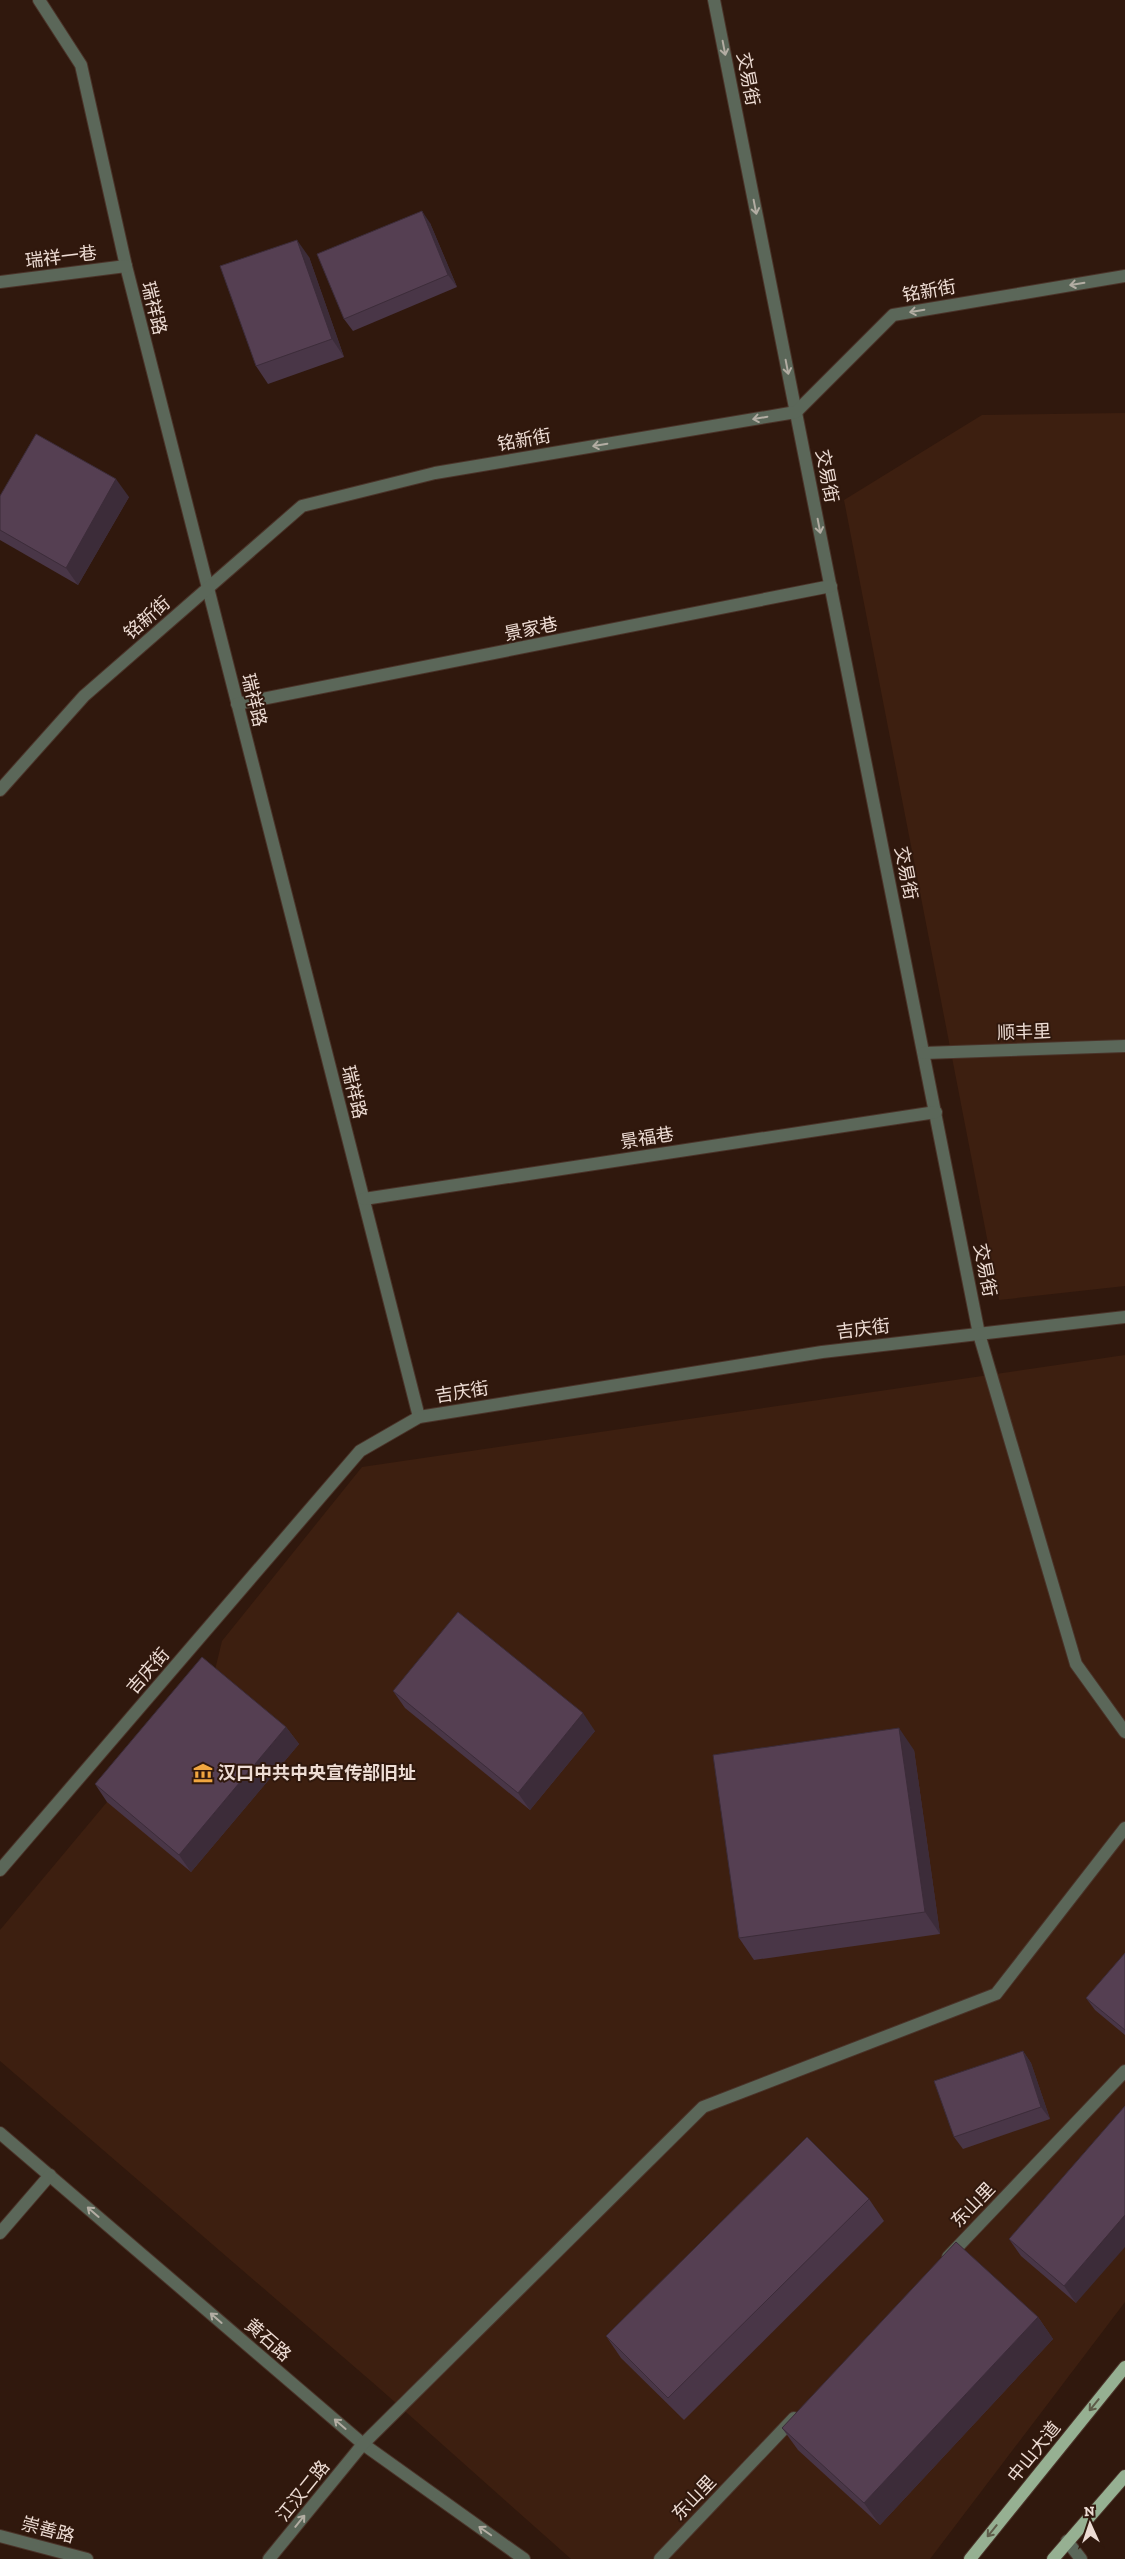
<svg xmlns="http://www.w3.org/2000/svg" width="1125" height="2559" font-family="'Zilla Slab','Noto Sans SC',serif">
	<rect width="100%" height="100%" fill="#30180d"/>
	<g fill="#3d1f10">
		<polygon points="1125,413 1125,1286 999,1300 844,500 982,415"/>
		<polygon points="1125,1355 1125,2302 930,2559 571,2559 379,2388 0,2061 0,1930 214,1674 222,1641 362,1467"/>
	</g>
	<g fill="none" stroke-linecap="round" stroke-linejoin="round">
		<defs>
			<g id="minor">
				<polyline points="39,0 81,65 126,266 419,1417"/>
				<polyline points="714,0 979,1334 1076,1664 1125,1732"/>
				<polyline points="0,282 126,266"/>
				<polyline points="237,704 831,586"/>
				<polyline points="0,790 84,696 302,506 435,473 796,412 893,315 1125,276"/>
				<polyline points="924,1053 1125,1046"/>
				<polyline points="364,1199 936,1112"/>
				<polyline points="0,1870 360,1451 419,1417 822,1352 1125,1317"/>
				<polyline points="0,2133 363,2444 524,2559"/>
				<polyline points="0,2233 50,2175"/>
				<polyline points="948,2257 1125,2071"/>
				<polyline points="0,2536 87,2559"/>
				<polyline points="1067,2541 1081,2559"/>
				<polyline points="269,2559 363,2444 703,2107 996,1994 1125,1828"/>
				<polyline points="660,2559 794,2418"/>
			</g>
			<g id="major">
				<polyline points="970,2559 1125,2367"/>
				<polyline points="1053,2559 1125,2476"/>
			</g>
		</defs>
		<use href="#minor" stroke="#4a3329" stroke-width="14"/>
		<use href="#major" stroke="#4a3329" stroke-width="14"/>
		<use href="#minor" stroke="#5b6759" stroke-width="12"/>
		<use href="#major" stroke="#96b092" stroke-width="12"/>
	</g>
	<g fill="#493647">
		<polygon points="430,223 457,287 353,331 344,319"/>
		<polygon points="309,257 344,357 268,384 256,366"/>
		<polygon points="0,496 129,497 78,585 0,540"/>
		<polygon points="393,1691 595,1731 530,1810 405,1708"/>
		<polygon points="286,1727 299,1744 191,1872 107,1802 95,1784"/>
		<polygon points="914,1750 940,1934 754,1960 739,1938"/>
		<polygon points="1125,1953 1125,2035 1095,2010 1086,1998"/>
		<polygon points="1023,2051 1031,2063 1050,2119 963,2149 954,2137"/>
		<polygon points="1125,2106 1076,2303 1021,2256 1009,2239"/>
		<polygon points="869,2199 884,2221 684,2420 621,2358 606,2336"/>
		<polygon points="1038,2317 1053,2339 880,2525 798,2450 782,2428"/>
	</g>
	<g fill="#3c2c39">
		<polygon points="422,211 430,223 457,287 448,275"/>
		<polygon points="297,240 309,257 344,357 332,339"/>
		<polygon points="116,479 129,497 78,585 66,568"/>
		<polygon points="583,1713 595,1731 530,1810 518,1793"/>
		<polygon points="286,1727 299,1744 191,1872 179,1855"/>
		<polygon points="899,1728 914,1750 940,1934 925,1912"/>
		<polygon points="1023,2051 1031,2063 1050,2119 1041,2107"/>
		<polygon points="1125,2215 1125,2247 1076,2303 1064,2286"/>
		<polygon points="1038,2317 1053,2339 880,2525 864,2503"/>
	</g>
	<g fill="#553f52" stroke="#3c2c39">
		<polygon points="422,211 448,275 344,319 317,254"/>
		<polygon points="297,240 332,339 256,366 220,266"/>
		<polygon points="36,434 116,479 66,568 0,530 0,496"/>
		<polygon points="458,1612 583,1713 518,1793 393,1691"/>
		<polygon points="202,1657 286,1727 179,1855 95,1784"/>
		<polygon points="899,1728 925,1912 739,1938 713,1755"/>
		<polygon points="1125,1953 1125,2030 1086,1998"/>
		<polygon points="1023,2051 1041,2107 954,2137 934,2081"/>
		<polygon points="1125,2106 1125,2215 1064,2286 1009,2239"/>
		<polygon points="807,2137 869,2199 668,2398 606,2336"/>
		<polygon points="956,2242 1038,2317 864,2503 782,2428"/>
	</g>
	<defs><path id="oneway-shaft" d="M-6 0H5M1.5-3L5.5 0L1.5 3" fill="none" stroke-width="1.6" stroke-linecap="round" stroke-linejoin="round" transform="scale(1.25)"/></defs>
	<g stroke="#b3ada3">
		<use href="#oneway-shaft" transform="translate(724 48) rotate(79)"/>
		<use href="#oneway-shaft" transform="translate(755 207) rotate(79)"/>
		<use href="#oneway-shaft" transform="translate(1077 284) rotate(171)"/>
		<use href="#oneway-shaft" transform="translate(917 311) rotate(170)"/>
		<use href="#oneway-shaft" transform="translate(787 367) rotate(79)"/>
		<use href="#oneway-shaft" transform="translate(760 418) rotate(170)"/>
		<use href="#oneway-shaft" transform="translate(600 445) rotate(170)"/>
		<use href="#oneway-shaft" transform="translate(819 526) rotate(79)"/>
		<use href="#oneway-shaft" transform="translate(93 2212) rotate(-139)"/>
		<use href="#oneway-shaft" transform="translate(216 2318) rotate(-139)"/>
		<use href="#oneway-shaft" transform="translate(340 2424) rotate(-139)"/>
		<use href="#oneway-shaft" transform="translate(300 2521) rotate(-51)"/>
		<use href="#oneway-shaft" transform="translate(485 2531) rotate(-145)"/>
	</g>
	<g stroke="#5e5c49">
		<use href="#oneway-shaft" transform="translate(1094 2405) rotate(129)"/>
		<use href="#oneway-shaft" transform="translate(992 2531) rotate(129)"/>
	</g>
	<defs>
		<symbol id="museum-bare" viewBox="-9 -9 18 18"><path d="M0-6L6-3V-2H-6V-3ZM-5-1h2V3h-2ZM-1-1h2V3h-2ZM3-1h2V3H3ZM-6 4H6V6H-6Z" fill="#f1a640" stroke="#30180d" stroke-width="2.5" paint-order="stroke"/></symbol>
	</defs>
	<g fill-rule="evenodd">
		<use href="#museum-bare" x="189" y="1759" width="28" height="28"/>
	</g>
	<g text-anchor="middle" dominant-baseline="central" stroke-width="4" stroke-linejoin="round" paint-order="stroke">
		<g font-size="18" fill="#eddcd4" stroke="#30180d">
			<text transform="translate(748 79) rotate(79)">交易街</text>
			<text transform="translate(61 257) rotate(-7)">瑞祥一巷</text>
			<text transform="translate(929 291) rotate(-10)">铭新街</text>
			<text transform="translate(154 308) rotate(76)">瑞祥路</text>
			<text transform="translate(524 440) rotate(-10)">铭新街</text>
			<text transform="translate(827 476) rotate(79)">交易街</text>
			<text transform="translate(147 618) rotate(-41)">铭新街</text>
			<text transform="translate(531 629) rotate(-12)">景家巷</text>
			<text transform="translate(254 700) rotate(76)">瑞祥路</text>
			<text transform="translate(906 873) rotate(79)">交易街</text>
			<text transform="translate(1024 1032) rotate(-2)">顺丰里</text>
			<text transform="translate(354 1092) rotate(76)">瑞祥路</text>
			<text transform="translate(647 1138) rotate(-9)">景福巷</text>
			<text transform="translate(985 1270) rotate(79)">交易街</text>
			<text transform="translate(863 1329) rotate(-7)">吉庆街</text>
			<text transform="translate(462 1392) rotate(-9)">吉庆街</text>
			<text transform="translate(148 1671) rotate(-49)">吉庆街</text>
			<text transform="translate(973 2205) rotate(-46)">东山里</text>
			<text transform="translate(268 2340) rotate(41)">黄石路</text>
			<text transform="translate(1034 2452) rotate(-51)">中山大道</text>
			<text transform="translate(303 2491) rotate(-51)">江汉二路</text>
			<text transform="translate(694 2498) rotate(-46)">东山里</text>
			<text transform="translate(48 2530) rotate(15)">崇善路</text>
		</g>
		<g font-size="18" font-weight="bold" fill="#eddcd4" stroke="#30180d" text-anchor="start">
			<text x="218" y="1773">汉口中共中央宣传部旧址</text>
		</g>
	</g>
	<g transform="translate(1090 2524) rotate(357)" stroke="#30180d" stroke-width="4" paint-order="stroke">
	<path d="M0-4L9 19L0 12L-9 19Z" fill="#eddcd4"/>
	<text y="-8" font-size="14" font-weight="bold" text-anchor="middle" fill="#eddcd4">N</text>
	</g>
</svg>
